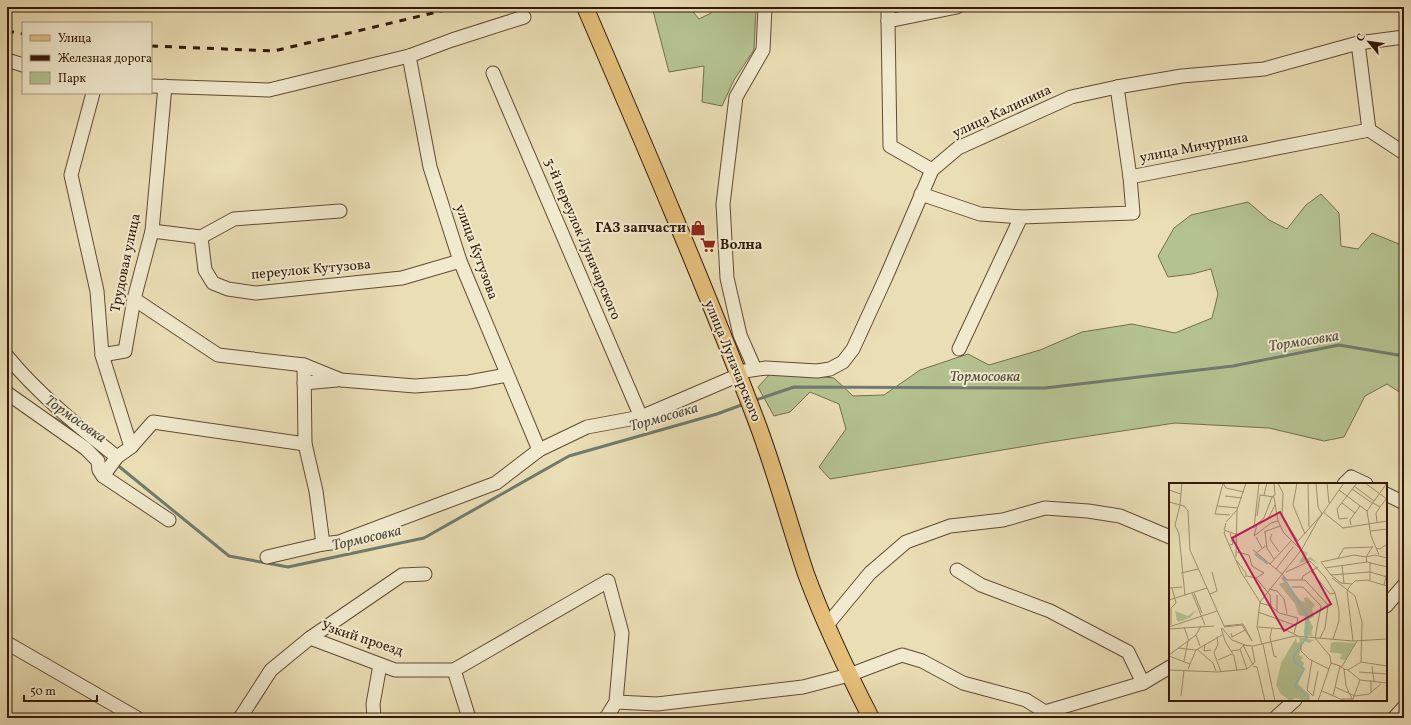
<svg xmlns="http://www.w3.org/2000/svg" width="1411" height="725" font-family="Vollkorn,serif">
	<rect width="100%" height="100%" fill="#eadeb5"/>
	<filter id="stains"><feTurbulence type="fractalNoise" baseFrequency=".005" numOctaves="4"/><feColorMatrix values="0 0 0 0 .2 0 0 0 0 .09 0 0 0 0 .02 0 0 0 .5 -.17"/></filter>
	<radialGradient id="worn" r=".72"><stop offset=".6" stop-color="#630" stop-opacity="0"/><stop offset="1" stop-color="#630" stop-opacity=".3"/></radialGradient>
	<g fill="#b4c290" stroke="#746e4c">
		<polygon points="652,7 689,7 699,19 711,13 711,7 756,7 754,50 734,80 722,106 702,102 704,66 669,72"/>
		<polygon points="1321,194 1339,213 1341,246 1358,249 1372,233 1404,246 1404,395 1387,384 1365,396 1344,437 1324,441 1269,428 1175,423 1050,442 830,479 819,467 846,429 839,404 810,392 790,412 774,416 758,387 770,374 807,375 834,378 853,396 884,395 920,370 968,354 989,365 1040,350 1082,332 1132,324 1175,333 1212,318 1218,294 1211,269 1192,274 1168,277 1158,256 1174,228 1191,215 1248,202 1269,220 1287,229 1306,205"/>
	</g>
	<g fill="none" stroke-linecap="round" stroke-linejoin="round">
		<g stroke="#707b6d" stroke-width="3">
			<polyline points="753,401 794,387 1045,388 1233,366 1339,345 1404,356"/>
			<polyline points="51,416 86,440"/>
			<polyline points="116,464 229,556 288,567 424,538 569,456 717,414 744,404"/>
		</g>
		<defs>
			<g id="minor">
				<polyline points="888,7 888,21 957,7"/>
				<polyline points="888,21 890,146 932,170"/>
				<polyline points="1358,43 1369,130"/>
				<polyline points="409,56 430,167 460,261 539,450"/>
				<polyline points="7,60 23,65"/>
				<polyline points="493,73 641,417"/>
				<polyline points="151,86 269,90 409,56 452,40 524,17"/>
				<polyline points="1117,87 1130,177"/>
				<polyline points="93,93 71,175 97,291 102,355 131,447 117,457 103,476"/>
				<polyline points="921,194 980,214 1021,217"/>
				<polyline points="152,231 201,237 234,219 340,211"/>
				<polyline points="201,237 205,270 213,283 228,289 256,293 402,278 460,261"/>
				<polyline points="134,299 218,355 304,365 341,380 415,386 469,382 507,375"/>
				<polyline points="959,349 1021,217 1133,213 1130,177 1369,130 1404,153"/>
				<polyline points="102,355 125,351 134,299 152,231 165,86"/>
				<path d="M7 356C38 394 78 426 117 457"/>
				<polyline points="304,365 305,444 316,491 323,544"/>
				<polyline points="755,369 740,335 727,278 723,204 736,97 763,50 765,7"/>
				<polyline points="738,372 766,368 817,371 830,369 843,362 853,349 886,277 932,170 958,148 1071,97 1117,87 1182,76 1264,69 1358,43 1404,37"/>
				<polyline points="304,383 337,380"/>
				<polyline points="7,393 85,448 98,461 99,470 103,476 169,520"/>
				<polyline points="131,447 153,422 305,444"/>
				<polyline points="1344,484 1351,477 1366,484"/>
				<polyline points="1386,494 1404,503"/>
				<polyline points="267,557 323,544 339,542 496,483 539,450 587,427 641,417 739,375"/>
				<polyline points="957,570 981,585 1050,611 1128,652 1143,683"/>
				<polyline points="1386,606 1404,585"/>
				<polyline points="827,625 870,573 906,542 950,526 1003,520 1045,508 1088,511 1120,516 1170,537"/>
				<polyline points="310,638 402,575 425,574"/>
				<polyline points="7,643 137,718"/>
				<polyline points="454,670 469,718"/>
				<polyline points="616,702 657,704 803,687 849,675 902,655 922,661 963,683 1026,700 1045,712"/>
				<polyline points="240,718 271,670 310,638 395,670 454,670 608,581 622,633 616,702 606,718"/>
				<polyline points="374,718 373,704 380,665"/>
				<polyline points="1039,718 1045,712 1143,683 1170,667"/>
				<polyline points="1275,718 1295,700"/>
				<polyline points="1394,718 1404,707"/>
			</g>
			<path id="major" d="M585 7C644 144 703 281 756 420 775 470 789 523 806 574 824 623 847 671 871 718"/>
		</defs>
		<use href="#minor" stroke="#614a34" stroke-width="15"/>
		<use href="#major" stroke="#331909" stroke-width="18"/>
		<use href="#minor" stroke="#f1eacf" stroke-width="13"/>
		<use href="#major" stroke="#e5bf7a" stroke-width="16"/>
		<g stroke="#331909" stroke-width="3" stroke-dasharray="7 7" stroke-linecap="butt">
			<polyline points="7,31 23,34"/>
			<polyline points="151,46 274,51 458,7"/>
		</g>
	</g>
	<defs>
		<symbol id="shop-bare" viewBox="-9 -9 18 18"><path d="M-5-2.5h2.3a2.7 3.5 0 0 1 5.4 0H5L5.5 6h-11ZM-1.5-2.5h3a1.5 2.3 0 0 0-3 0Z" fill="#8f2418" stroke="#f1eacf" stroke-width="2.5" paint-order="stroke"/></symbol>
		<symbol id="supermarket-bare" viewBox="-9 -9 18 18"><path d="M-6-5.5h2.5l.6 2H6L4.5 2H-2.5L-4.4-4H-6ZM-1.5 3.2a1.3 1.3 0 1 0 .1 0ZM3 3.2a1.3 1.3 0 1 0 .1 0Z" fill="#8f2418" stroke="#f1eacf" stroke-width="2.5" paint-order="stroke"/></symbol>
	</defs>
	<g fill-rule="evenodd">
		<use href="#shop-bare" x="687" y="217" width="22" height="22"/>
		<use href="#supermarket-bare" x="697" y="234" width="22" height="22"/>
	</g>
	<g text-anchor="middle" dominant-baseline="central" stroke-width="4" stroke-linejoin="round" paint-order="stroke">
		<g font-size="14" fill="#331909" stroke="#f1eacf">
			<text transform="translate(1002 112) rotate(-25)">улица Калинина</text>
			<text transform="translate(1194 148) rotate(-11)">улица Мичурина</text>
			<text transform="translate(582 239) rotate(67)">3-й переулок Луначарского</text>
			<text transform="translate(476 252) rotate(70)">улица Кутузова</text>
			<text transform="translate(126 263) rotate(-78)">Трудовая улица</text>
			<text transform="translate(311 270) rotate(-5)">переулок Кутузова</text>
			<text transform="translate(732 361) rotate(68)">улица Луначарского</text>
			<text transform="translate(362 639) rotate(18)">Узкий проезд</text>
		</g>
		<g font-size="14" font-weight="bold" fill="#331909" stroke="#f1eacf" text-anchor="end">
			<text x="686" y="228">ГАЗ запчасти</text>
			<text x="720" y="245" text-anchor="start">Волна</text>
		</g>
		<g font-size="15" font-style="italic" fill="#514a3b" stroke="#f1eacf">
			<text transform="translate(1304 342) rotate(-9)">Тормосовка</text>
			<text x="985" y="377">Тормосовка</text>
			<text transform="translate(664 418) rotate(-16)">Тормосовка</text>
			<text transform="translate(75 420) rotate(35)">Тормосовка</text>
			<text transform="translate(367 539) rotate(-13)">Тормосовка</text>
		</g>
	</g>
	<g transform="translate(1169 483)">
		<rect width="218" height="218" fill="#eadeb5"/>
		<path d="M133 67 139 70 135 76 142 74 150 82 142 77 130 80 135 71ZM114 93 117 101 132 118 136 119 135 115 138 114 146 122 143 126 145 134 140 136 144 144 142 151 145 153 135 152 136 134 130 132 126 121 110 101 115 99 112 95ZM28 126 21 135 9 139 8 137 6 128 19 133ZM130 154 145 157 140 160 134 157 130 172 134 174 132 177 135 180 129 201 141 212 140 218 126 215 121 218 111 210 107 202 112 180 127 155 128 160 131 159ZM162 160 165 159 187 160 176 177 171 176 173 171 161 169Z" fill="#b4c290"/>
		<path fill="none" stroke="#98bcb0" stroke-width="2" d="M86 71 99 81M114 94 139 134 137 155 125 173V178L135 186 126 203 138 213 140 218"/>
		<path fill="none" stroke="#a18f70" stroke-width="1" d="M54 0 46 31 61 32M54 0 57 5 75 9M109 0 114 10 113 34 129 58 153 31 149 24 147 0M128 0 124 22 136 51M139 0 140 44M158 0 160 20M196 0 218 16M185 3 205 18M183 6 203 20M0 7 12 11M170 7 198 28 202 53 210 72M95 12 98 0M56 13 73 15M0 19 15 23 19 28 21 67 55 143M173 20 186 30M204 20 211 24 218 15M11 22 6 42 10 51 16 113M11 22 13 0M48 23 69 25M198 28 218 0M154 29 174 45M88 33 91 12 105 14 109 38 115 50 129 64M179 35 170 36 168 26 188 0M99 36 106 22M57 39 68 27M208 39 207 30 211 24M57 40 55 47 69 52M182 42 181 37 191 23M85 45 90 0M174 45 218 38M56 48 55 50 72 89 91 119M202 48 218 46M95 49 111 43M96 49 98 65 105 76M103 51 101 56 110 69M85 53 88 41 95 35 103 14 106 12 105 0M85 53 102 40 109 38M87 54 93 65M61 62 64 61 61 50M207 65 211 66 218 61M84 67 113 91M68 69 80 72 83 83 95 90 87 95 78 93M87 70 98 62M67 74 68 27 77 0M169 75 175 65 204 64M67 77 77 90V94M198 79 197 74 204 63M201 79V97M101 81 122 58M173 83 175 100M149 84 142 88 161 111 166 110M156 85 198 79 218 84M107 86 124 64M117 89 141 78 156 94 166 110 170 127V138L164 156M12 90 29 86M113 91 118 97H136L159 122 156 145 151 155M162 92 201 89 218 94M87 95 101 112 102 123M163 95 186 113 193 139 192 179M133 96 134 93 142 88M183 101 172 100 162 92 152 79 185 72 197 74 206 72 218 75M215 102 218 89M123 104H134L152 123 146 155 161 173 162 180M0 105 13 104M100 106 108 108 115 116 118 131M23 110 36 142M25 110 33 130M41 111 48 108 43 89M0 117 38 105M91 120 102 123 110 130 129 135 125 150M89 129 128 143M108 129V112M2 142V125L7 120 3 105M55 143 74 141 83 158 73 142 55 144M0 144 48 128M15 144 20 158M89 144 115 146 129 153M52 145 56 158 65 173 68 188M53 145 63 157 76 162M103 145 101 154 105 173 108 174M0 146 45 143M62 150 63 154 76 147M48 154 49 161 45 170 52 189M184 158 178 108 181 103 186 98 198 97 218 103M36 161 35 168 42 167M93 161 88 144 91 119 133 66 149 37 175 0M94 161 106 218M74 162 84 182M74 162 84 163 126 153 184 158 218 156M132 162V168L140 176 160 186M31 163 27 152 32 143M9 165 27 167 53 152M28 166 44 180 47 188M71 166 78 186M62 168 70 167 75 162M0 172 27 152M0 173 21 181M49 177 63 171M143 177 138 207 144 213M15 178 19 158M192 179 218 183M162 180 171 183 164 213M84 183 88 184 96 218M171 183 175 186 177 203 184 218M203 183 205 198M172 185 188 158M19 186 27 167M175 186 179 187 192 179M0 187 49 189 78 186 86 179 83 164M179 187 191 197 218 200M190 189 218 191M202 197V210M166 204 186 213 200 211 212 201M153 208 174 217M12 213 15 187M144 213 149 188M173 216H184L191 197M149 218 162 180"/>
		<path fill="#c2185b" fill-opacity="0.15" stroke="#c2185b" stroke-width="2" d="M111 29 162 121 115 148 63 55Z"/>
		<rect width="218" height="218" fill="none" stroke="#331909" stroke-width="2"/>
	</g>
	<rect width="1411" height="725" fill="none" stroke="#eadeb5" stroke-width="24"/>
	<rect x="8" y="8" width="1395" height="709" fill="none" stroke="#331909" stroke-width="2"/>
	<rect x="12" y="12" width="1387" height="701" fill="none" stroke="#331909"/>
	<rect x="22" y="22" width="130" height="72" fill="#f1eacf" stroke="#a59680"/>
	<rect x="30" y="35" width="20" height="6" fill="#e5bf7a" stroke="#a59680"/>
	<text x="58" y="42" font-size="12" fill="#331909">Улица</text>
	<rect x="30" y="55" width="20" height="6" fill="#331909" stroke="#a59680"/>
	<text x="58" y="62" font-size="12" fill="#331909">Железная дорога</text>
	<rect x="30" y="72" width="20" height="12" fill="#b4c290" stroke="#a59680"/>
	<text x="58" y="82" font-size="12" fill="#331909">Парк</text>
	<g transform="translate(1369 42) rotate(299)" stroke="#f1eacf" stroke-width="3" paint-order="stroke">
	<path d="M0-3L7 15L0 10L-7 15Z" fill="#331909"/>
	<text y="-6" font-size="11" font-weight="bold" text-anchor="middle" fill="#331909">С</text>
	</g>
	<path d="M24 695v6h73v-6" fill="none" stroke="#331909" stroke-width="2"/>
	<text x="30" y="695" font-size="12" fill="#331909" stroke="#f1eacf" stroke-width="3" paint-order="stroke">50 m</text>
	<rect width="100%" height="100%" filter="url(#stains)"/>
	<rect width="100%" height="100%" fill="url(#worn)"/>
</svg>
